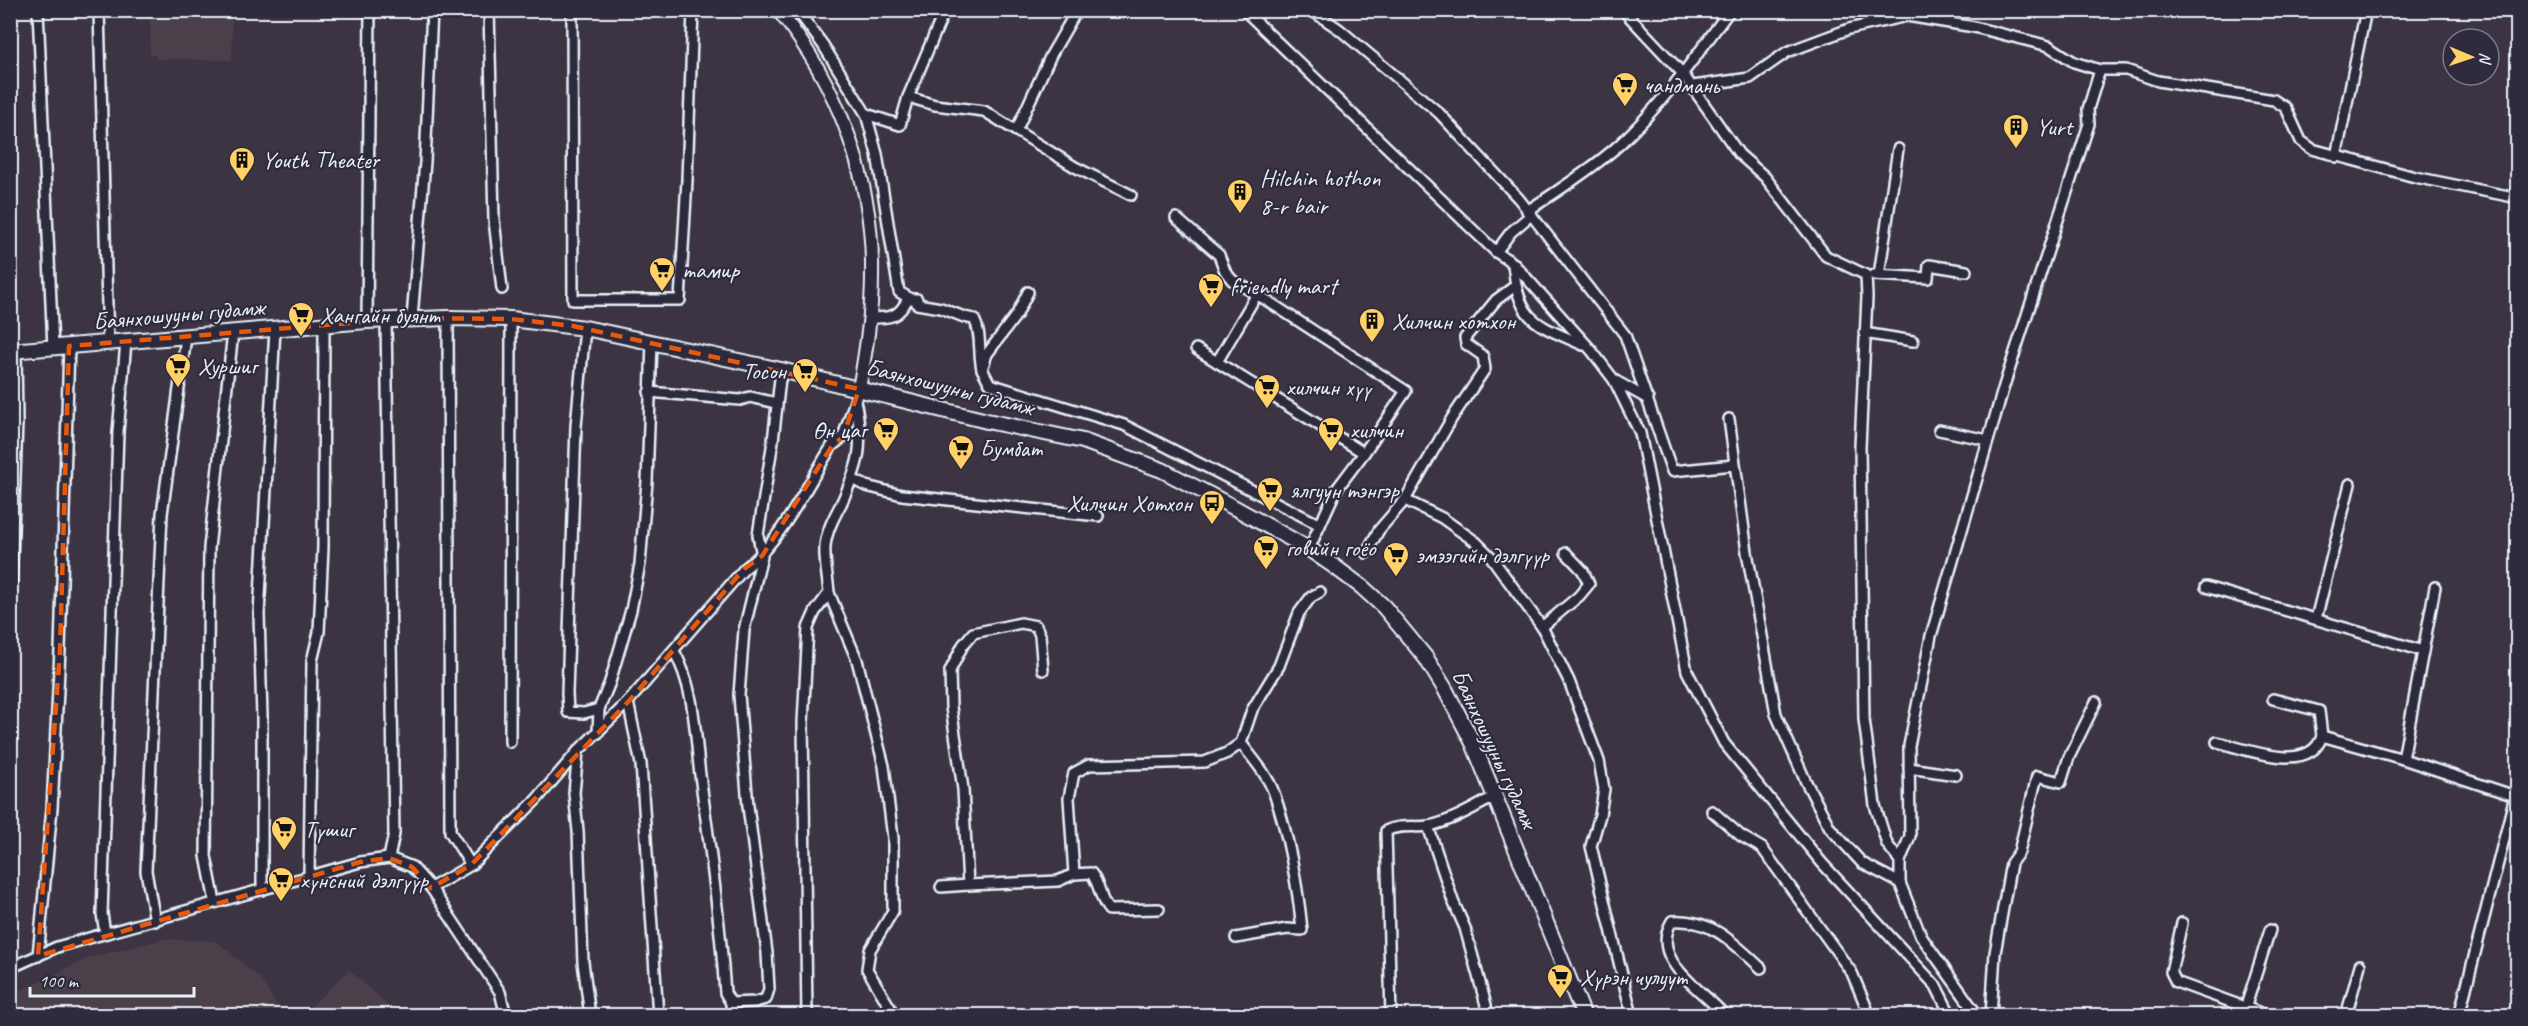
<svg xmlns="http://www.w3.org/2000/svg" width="2528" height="1026" font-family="Caveat,sans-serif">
	<rect width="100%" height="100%" fill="#3c3443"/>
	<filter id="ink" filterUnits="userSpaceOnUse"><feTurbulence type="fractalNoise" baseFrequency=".0167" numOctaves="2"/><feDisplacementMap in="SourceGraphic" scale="12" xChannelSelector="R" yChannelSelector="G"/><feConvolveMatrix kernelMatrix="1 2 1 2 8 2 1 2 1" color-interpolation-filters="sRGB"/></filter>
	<g filter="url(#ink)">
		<g fill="#4b3f4a">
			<polygon points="150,11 232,11 232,60 155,59 155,55 150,55"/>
			<polygon points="165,939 216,941 259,977 283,1015 11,1015 11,995 91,957"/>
			<polygon points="349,970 393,1010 391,1015 302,1015"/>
		</g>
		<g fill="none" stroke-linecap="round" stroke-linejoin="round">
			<defs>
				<g id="minor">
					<polyline points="38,10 53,348"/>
					<polyline points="99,10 108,343"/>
					<polyline points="489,10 494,220 502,289"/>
					<polyline points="572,10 573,300 680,300 687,180 693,10"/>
					<path d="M797 10 823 45 866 114 877 154 899 292 911 299H917V304L941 308 964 317 974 319C982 334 978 352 982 369"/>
					<polyline points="1244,10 1496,252 1513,263 1592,351 1614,380 1640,433 1687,671 1724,743 1822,863 1936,986 1951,1016"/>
					<polyline points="1311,10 1339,29 1439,113 1519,199 1625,335 1672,471 1734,465"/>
					<polyline points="1623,10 1683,74 1739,154 1765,177 1826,256 1866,275 1867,297 1860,447 1864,719 1875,805 1887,844 1900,861 1900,883"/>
					<polyline points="1693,86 1750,78 1787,52 1849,29 1907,16 1974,27 2049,46 2074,62 2100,70"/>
					<polyline points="908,97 944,12"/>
					<polyline points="866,114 900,125 908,97 935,105 984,111 1075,167 1131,195"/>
					<polyline points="1016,131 1051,55 1077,10"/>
					<polyline points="2336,157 2366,10"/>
					<path d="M1527 211C1555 193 1596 166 1620 144 1662 105 1696 56 1730 10"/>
					<polyline points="1176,218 1219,255 1225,271 1232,280 1263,298 1406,391 1364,453"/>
					<polyline points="1496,252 1511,232 1531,215"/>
					<path d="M1513 264C1519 322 1534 323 1583 345"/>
					<polyline points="1874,275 1928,278 1929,265 1966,271"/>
					<polyline points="1879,275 1898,149"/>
					<polyline points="1028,292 1017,314 987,354 982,369 990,384 1124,425 1320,525"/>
					<polyline points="412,318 425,162 432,10"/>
					<polyline points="448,318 450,832 471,865"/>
					<path d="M870 318C890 318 899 318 908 298"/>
					<polyline points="386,320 394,834 389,858"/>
					<polyline points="367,321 370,10"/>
					<polyline points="585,328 576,426 567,693 568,712 584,713 599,709"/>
					<polyline points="1864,333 1913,341"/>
					<polyline points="1196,349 1364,453 1336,490 1309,549"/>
					<polyline points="1217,362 1257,294"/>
					<polyline points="1614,380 1648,399"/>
					<polyline points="649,392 740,400 750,397 776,403"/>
					<polyline points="1729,419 1747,552 1776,714 1806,782 1830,828 1862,863 1900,883 1921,936 1978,1016"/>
					<polyline points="1939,430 1988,440"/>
					<polyline points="852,479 866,486 902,495 1098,516"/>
					<polyline points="1405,500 1442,518 1476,542 1491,557 1542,627 1569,681 1599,761 1604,789 1600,815 1591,846 1632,1016"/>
					<polyline points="1366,553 1379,530 1405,500 1452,418 1485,369 1483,356 1466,344 1465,338 1496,300 1515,286"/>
					<polyline points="2206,587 2423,651"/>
					<polyline points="829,593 857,660 884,766 893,838 893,911 870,950 867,969 895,1016"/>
					<polyline points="10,615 17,422 16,351"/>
					<polyline points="2316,619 2350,484"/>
					<polyline points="1542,627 1579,596 1589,584 1583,571 1566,553"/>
					<path d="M674 651C695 688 695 734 700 775 710 848 720 920 725 993L731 1003 732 1016"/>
					<polyline points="1043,670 1040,635 1036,626 1021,623 973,633 963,645 950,671 951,707 963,789 968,885 1058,881 1074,874 1069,798 1074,773 1089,765 1205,762 1227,753 1241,743 1252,710 1279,666 1299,613 1311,597 1320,592"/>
					<polyline points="2273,699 2319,711 2322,736"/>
					<polyline points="628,702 641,764 658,1016"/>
					<polyline points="598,733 599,709 610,682 631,610 640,564 647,482 652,342"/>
					<polyline points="510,742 511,319"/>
					<path d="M2217 742C2246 749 2310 775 2322 736L2403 759 2515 796"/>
					<polyline points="578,751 574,793 578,831 583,962 590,1016"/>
					<polyline points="2403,759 2435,587"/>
					<polyline points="1909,768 1956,775"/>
					<polyline points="1712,811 1741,836 1762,848 1852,973 1870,1016"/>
					<polyline points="1428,826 1453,901 1465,928 1486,1005 1487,1016"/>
					<polyline points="1900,861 1910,836 1909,746 1931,636 2004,386 2089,124 2088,109 2100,70 2126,70 2158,81 2274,100 2286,108 2301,141 2312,149 2415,177 2518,198"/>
					<path d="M1074 874 1091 873C1101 885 1099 900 1109 910L1159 909"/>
					<polyline points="309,876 312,661 319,632 323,547 324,326"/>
					<polyline points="941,887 968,885"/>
					<path d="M431 888 471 865 537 799 578 751 628 702 744 569C781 542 807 485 832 446L843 437 859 389"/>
					<polyline points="262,890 262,717 259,614 275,329"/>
					<polyline points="215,902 206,856 209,548 233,332"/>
					<polyline points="155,921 146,871 162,514 186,337"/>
					<polyline points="2182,923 2171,972 2176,982 2269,1016"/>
					<polyline points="105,933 102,914 118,432 126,342"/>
					<path d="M1236 938 1287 929 1302 930C1298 887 1288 833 1274 793 1267 774 1253 759 1241 743"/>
					<polyline points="38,956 52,808 60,650 69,346"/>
					<polyline points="10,968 57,947 360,862 389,858 412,867 431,888 500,992 506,1016"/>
					<polyline points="731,1003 755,1002 766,999 769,989 767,953 748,806 739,695 744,630 762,556 758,535 773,441 781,370"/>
					<polyline points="2246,1006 2270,930"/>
					<path d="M807 1016 803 723 808 628 815 612 829 593C828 578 824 562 825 547 826 532 834 517 841 504 859 465 864 448 856 405"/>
					<path d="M1391 1016 1386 831C1399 824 1415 828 1429 826 1452 821 1473 808 1494 797"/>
					<path d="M1725 1016C1703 989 1648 961 1672 921 1711 918 1734 943 1761 968"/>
					<polyline points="1991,1016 1995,953 2011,863 2019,852 2037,776 2061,782 2069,757 2096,702"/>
					<polyline points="2346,1016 2360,965"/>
					<polyline points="2459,1016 2515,796 2518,793"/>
				</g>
				<path id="tertiary" d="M778 10C838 84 874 180 872 276 872 314 866 351 859 389"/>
				<polyline id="secondary" points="10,351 367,321 448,318 511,319 585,328 781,370 987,421 1083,441 1162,470 1237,509 1309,549 1331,564 1362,587 1384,607 1426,658 1445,689 1473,743 1584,1016"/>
			</defs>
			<use href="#minor" stroke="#e8f1f8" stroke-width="14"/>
			<use href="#tertiary" stroke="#e8f1f8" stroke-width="16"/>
			<use href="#secondary" stroke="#e8f1f8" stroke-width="18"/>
			<use href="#minor" stroke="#2f2a3d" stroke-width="9"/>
			<use href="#tertiary" stroke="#2f2a3d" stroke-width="12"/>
			<use href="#secondary" stroke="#2f2a3d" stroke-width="14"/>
		</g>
	</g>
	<path fill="none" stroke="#e8590c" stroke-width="4.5" stroke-dasharray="12 8" stroke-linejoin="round" d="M412 318 511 319 573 326 859 389 843 437 832 446 762 556 744 569 628 702 471 865 431 888 412 867 389 858 360 862 38 956 60 650 69 346Z"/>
	<defs>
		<symbol id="supermarket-pin" viewBox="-11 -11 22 30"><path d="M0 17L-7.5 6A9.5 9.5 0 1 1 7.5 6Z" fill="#ffd166" stroke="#2f2a3d"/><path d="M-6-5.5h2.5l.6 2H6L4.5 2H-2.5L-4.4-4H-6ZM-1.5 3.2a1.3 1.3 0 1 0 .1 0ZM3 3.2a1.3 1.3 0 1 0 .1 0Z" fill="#111"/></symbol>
		<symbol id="building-pin" viewBox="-11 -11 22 30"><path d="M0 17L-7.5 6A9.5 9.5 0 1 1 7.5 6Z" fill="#ffd166" stroke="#2f2a3d"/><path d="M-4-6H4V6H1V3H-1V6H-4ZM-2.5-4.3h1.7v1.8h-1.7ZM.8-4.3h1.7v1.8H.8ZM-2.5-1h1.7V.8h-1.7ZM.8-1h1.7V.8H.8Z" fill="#111"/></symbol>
		<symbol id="bus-pin" viewBox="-11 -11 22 30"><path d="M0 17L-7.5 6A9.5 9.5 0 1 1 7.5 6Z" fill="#ffd166" stroke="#2f2a3d"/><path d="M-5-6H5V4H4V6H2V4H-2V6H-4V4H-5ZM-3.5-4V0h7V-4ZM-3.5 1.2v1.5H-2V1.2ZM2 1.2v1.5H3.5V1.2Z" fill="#111"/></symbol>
	</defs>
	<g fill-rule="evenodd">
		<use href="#supermarket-pin" x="1610" y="70" width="30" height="40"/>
		<use href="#building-pin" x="2001" y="112" width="30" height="40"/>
		<use href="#building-pin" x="227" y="145" width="30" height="40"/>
		<use href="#building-pin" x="1225" y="177" width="30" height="40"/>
		<use href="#supermarket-pin" x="647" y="255" width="30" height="40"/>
		<use href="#supermarket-pin" x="1196" y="271" width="30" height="40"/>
		<use href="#supermarket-pin" x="286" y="300" width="30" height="40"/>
		<use href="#building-pin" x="1357" y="306" width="30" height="40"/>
		<use href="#supermarket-pin" x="163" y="351" width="30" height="40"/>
		<use href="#supermarket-pin" x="790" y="356" width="30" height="40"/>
		<use href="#supermarket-pin" x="1252" y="372" width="30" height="40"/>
		<use href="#supermarket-pin" x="871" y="415" width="30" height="40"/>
		<use href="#supermarket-pin" x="1316" y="415" width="30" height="40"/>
		<use href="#supermarket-pin" x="946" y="433" width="30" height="40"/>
		<use href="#supermarket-pin" x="1255" y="475" width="30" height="40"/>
		<use href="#bus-pin" x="1197" y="488" width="30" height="40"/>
		<use href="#supermarket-pin" x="1251" y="533" width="30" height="40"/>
		<use href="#supermarket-pin" x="1381" y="540" width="30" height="40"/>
		<use href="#supermarket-pin" x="269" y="814" width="30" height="40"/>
		<use href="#supermarket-pin" x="266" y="865" width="30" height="40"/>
		<use href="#supermarket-pin" x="1545" y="962" width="30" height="40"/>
	</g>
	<g text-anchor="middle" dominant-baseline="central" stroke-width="4.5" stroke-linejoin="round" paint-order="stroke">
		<g font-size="24" fill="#e8f1f8" stroke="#2f2a3d" text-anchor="start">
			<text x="1644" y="85">чандмань</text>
			<text x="2036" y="127">Yurt</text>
			<text x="262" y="160">Youth Theater</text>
			<text x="1260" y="178">Hilchin hothon<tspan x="1260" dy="28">8-r bair</tspan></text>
			<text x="682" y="270">тамир</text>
			<text x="1230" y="286">friendly mart</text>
			<text x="320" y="315">Хангайн буянт</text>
			<text x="1392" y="321">Хилчин хотхон</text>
			<text x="198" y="366">Хуршиг</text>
			<text x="786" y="371" text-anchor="end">Тосон</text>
			<text x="1286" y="387">хилчин хүү</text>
			<text x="866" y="430" text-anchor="end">Өн цаг</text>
			<text x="1350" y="430">хилчин</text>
			<text x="980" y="448">Бумбат</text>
			<text x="1290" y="490">ялгуун тэнгэр</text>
			<text x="1192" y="503" text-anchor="end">Хилчин Хотхон</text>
			<text x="1286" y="548">говийн гоёо</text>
			<text x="1416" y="555">эмээгийн дэлгүүр</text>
			<text x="304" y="829">Түшиг</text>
			<text x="300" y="880">хүнсний дэлгүүр</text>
			<text x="1580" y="977">Хүрэн чулуут</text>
		</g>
		<g font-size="24" fill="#e8f1f8" stroke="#2f2a3d">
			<text transform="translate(179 314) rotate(-5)">Баянхошууны гудамж</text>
			<text transform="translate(950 387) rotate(14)">Баянхошууны гудамж</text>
			<text transform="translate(1495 749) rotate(65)">Баянхошууны гудамж</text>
		</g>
	</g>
	<rect width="2528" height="1026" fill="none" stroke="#2f2a3d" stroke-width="36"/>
	<rect x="18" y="18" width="2492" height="990" fill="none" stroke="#e8f1f8" stroke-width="2" filter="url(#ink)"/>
	<g transform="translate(2471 57) rotate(92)"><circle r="28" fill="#2f2a3d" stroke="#797a88" stroke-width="1.5"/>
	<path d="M0-4.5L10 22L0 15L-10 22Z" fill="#ffd166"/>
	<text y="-9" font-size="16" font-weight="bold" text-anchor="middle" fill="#e8f1f8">N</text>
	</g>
	<path d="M30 987v9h164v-9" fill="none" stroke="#e8f1f8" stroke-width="3"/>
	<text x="39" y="987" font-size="18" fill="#e8f1f8" stroke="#2f2a3d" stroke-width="4.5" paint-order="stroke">100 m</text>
</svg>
